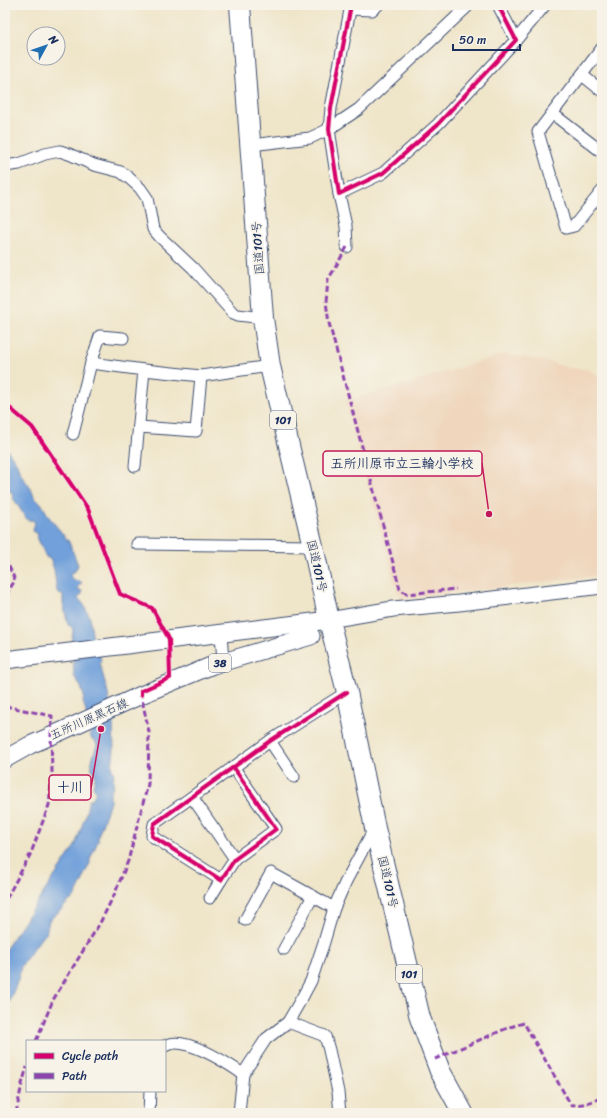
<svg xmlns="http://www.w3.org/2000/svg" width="607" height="1118" font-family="Sriracha,'Klee One',sans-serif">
	<rect width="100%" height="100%" fill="#f7f3e8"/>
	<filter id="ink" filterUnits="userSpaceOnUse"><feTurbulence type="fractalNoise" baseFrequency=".025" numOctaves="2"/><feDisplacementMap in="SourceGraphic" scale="8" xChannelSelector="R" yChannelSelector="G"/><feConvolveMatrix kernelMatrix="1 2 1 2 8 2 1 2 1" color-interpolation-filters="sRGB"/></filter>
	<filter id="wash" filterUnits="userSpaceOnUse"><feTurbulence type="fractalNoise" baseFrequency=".012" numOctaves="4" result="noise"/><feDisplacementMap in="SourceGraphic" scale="16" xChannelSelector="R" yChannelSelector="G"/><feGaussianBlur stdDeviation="0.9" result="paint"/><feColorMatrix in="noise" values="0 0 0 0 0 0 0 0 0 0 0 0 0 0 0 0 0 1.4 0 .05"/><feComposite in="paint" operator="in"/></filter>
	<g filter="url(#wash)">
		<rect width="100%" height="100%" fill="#efe5c9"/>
		<polygon fill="#efd6bc" points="504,354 545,361 569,368 587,369 595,373 599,377 602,403 599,422 602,453 602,575 402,599 397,591 345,401 426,378"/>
		<path fill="#71a0da" stroke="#46689c" d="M5 446 17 464 20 473 31 489 35 499 41 503 49 517 69 542 78 565 75 571 71 573 70 576 73 580 80 581 82 583 78 587V589L82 591V594L78 598 84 605 90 618 93 642 100 656 101 661 100 665 107 689 113 722 114 750 112 768 114 774 113 787 110 791V802L98 836V841L90 859V863L84 875 83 880 74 898 68 902 62 909 49 920 46 934 41 938 21 966 18 980 8 1005V1011L5 1026V950L75 846 85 817 89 800 93 798 96 792 95 789 93 787 95 778V773L92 769 91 763 97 745 95 741 91 738 85 708 83 702 84 696 81 687 74 676 73 658 71 647 73 630 71 626 68 625 63 603V595L59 594 57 591 54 569 50 559 46 557 37 537 38 534 33 531 35 522 32 520H28L26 518 13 498 12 492 10 491 7 493C4 488 7 484 5 479Z"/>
	</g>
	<g filter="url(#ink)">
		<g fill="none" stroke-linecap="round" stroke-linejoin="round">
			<defs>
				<g id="street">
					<polyline points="351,5 331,108 329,129 339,194 383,173 438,124 516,40 498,5"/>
					<polyline points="350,9 372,10 378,5"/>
					<polyline points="516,40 545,5"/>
					<polyline points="602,48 538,132 566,228 574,226 602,191"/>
					<polyline points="582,75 602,91"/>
					<polyline points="553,114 602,152"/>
					<polyline points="251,145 310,138 329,129 359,109 469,5"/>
					<polyline points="5,166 19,164 45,154 60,151 69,154 94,165 121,172 129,178 140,188 147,198 153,229 160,237 193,268 233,313 238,315 263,318"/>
					<polyline points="339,194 346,226 347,247"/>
					<polyline points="91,363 144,370 201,376 270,366"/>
					<polyline points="139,427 196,431 201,376"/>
					<polyline points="73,434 91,363 100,336 123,338"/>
					<polyline points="135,466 144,370"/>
					<polyline points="137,544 313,546"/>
					<polyline points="221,633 223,662"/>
					<polyline points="270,741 294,777"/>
					<polyline points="234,768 276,829 235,859 221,880 152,836 154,824 270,741 298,723 347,692"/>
					<polyline points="192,797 235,859"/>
					<polyline points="210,898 221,880"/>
					<polyline points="245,920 271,873 334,908"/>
					<polyline points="284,949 313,896"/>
					<polyline points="288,1022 325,1036 329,1050 338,1092 340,1113"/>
					<path d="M165 1046C183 1034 227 1063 243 1074"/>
					<polyline points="149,1113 150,1091"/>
					<polyline points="239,1113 243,1074 266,1039 288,1022 303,996 311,981 324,942 334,908 346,881 374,829"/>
				</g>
				<polyline id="secondary" points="329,620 393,609 459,603 602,586"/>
				<g id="primary">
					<polyline points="5,660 329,620"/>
					<polyline points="5,759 30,745 51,736 141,695 213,665 311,636"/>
				</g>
				<polyline id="highway" points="240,5 263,318 270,366 313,546 329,620 347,692 375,828 420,1018 440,1071 463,1113"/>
			</defs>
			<use href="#street" stroke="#3b4a6e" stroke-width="13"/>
			<use href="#secondary" stroke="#3b4a6e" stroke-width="17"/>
			<use href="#primary" stroke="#3b4a6e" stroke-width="19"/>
			<use href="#highway" stroke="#3b4a6e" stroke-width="22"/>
			<use href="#street" stroke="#fff" stroke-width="11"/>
			<use href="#secondary" stroke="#fff" stroke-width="15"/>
			<use href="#primary" stroke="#fff" stroke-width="17"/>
			<use href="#highway" stroke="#fff" stroke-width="20"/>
			<g stroke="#8e44ad" stroke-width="3" stroke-dasharray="6 3" stroke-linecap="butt">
				<polyline points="347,247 328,280 326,302 329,323 400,589 407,594 456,589"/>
				<polyline points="5,558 15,580 5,597"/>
				<polyline points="5,706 52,716 51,736 52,771 49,805 31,853 5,901"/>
				<polyline points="36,1041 53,1000 100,923 115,893 128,861 148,784 149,732 141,695"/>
				<polyline points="435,1059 510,1027 524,1023 571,1105 584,1104 602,1098"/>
				<polyline points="16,1113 22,1084 27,1067"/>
			</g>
			<defs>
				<g id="cycleway">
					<polyline points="351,5 331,108 329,129 339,194 383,173 438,124 516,40 498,5"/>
					<polyline points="5,404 32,427 88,509 120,594 152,608 169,639 170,678 141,691 141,695"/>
					<polyline points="234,768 276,829 235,859 221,880 152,836 154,824 270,741 298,723 347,692"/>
				</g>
			</defs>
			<use href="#cycleway" stroke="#f7f3e8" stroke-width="6"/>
			<use href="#cycleway" stroke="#d6006c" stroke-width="4"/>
		</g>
	</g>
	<g text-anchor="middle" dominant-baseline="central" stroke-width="3.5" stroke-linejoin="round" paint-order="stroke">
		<g fill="#f7f3e8" stroke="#5d6a87" stroke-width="1">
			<rect x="270" y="411" width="26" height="18" rx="3"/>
			<rect x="209" y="654" width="22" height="18" rx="3"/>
			<rect x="396" y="965" width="26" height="18" rx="3"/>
		</g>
		<g font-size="11" font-weight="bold" fill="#1b2f5e">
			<text x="283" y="420">101</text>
			<text x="220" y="663">38</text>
			<text x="409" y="974">101</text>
		</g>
		<g font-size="12" fill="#1b2f5e" stroke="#f7f3e8">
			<text transform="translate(258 248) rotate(-94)">国道101号</text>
			<text transform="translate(317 566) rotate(77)">国道101号</text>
			<text transform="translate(89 719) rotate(-24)">五所川原黒石線</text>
			<text transform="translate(388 882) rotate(77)">国道101号</text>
		</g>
	</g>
	<path fill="none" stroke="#c2185b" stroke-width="1.5" d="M489 514L482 463M101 729L91 788"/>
	<g fill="#c2185b" stroke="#f7f3e8" stroke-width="1.5">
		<circle cx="489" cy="514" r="4"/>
		<circle cx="101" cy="729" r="4"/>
	</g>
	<g fill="#f7f3e8" stroke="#c2185b" stroke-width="1.5">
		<rect x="323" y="451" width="159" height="25" rx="4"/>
		<rect x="49" y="775" width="42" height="25" rx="4"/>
	</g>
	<g font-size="13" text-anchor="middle" font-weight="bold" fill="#1b2f5e">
		<text x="402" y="468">五所川原市立三輪小学校</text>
		<text x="70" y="792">十川</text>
	</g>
	<rect width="607" height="1118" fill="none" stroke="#f7f3e8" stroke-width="20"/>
	<rect x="26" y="1040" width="140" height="52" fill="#f7f3e8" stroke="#9fa5b1"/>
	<rect x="34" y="1053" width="20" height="6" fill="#d6006c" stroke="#9fa5b1"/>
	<text x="62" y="1060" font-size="12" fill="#1b2f5e">Cycle path</text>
	<rect x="34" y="1073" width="20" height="6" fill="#8e44ad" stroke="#9fa5b1"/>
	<text x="62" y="1080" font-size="12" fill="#1b2f5e">Path</text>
	<g transform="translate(46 46) rotate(50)"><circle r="19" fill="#f7f3e8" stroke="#9fa5b1"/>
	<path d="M0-3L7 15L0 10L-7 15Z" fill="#1f6fb2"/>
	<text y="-6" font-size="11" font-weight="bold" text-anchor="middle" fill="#1b2f5e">N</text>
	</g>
	<path d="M453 44v6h67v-6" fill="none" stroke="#1b2f5e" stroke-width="2"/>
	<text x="459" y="44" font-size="12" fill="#1b2f5e" stroke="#f7f3e8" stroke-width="3" paint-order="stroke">50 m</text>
</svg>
